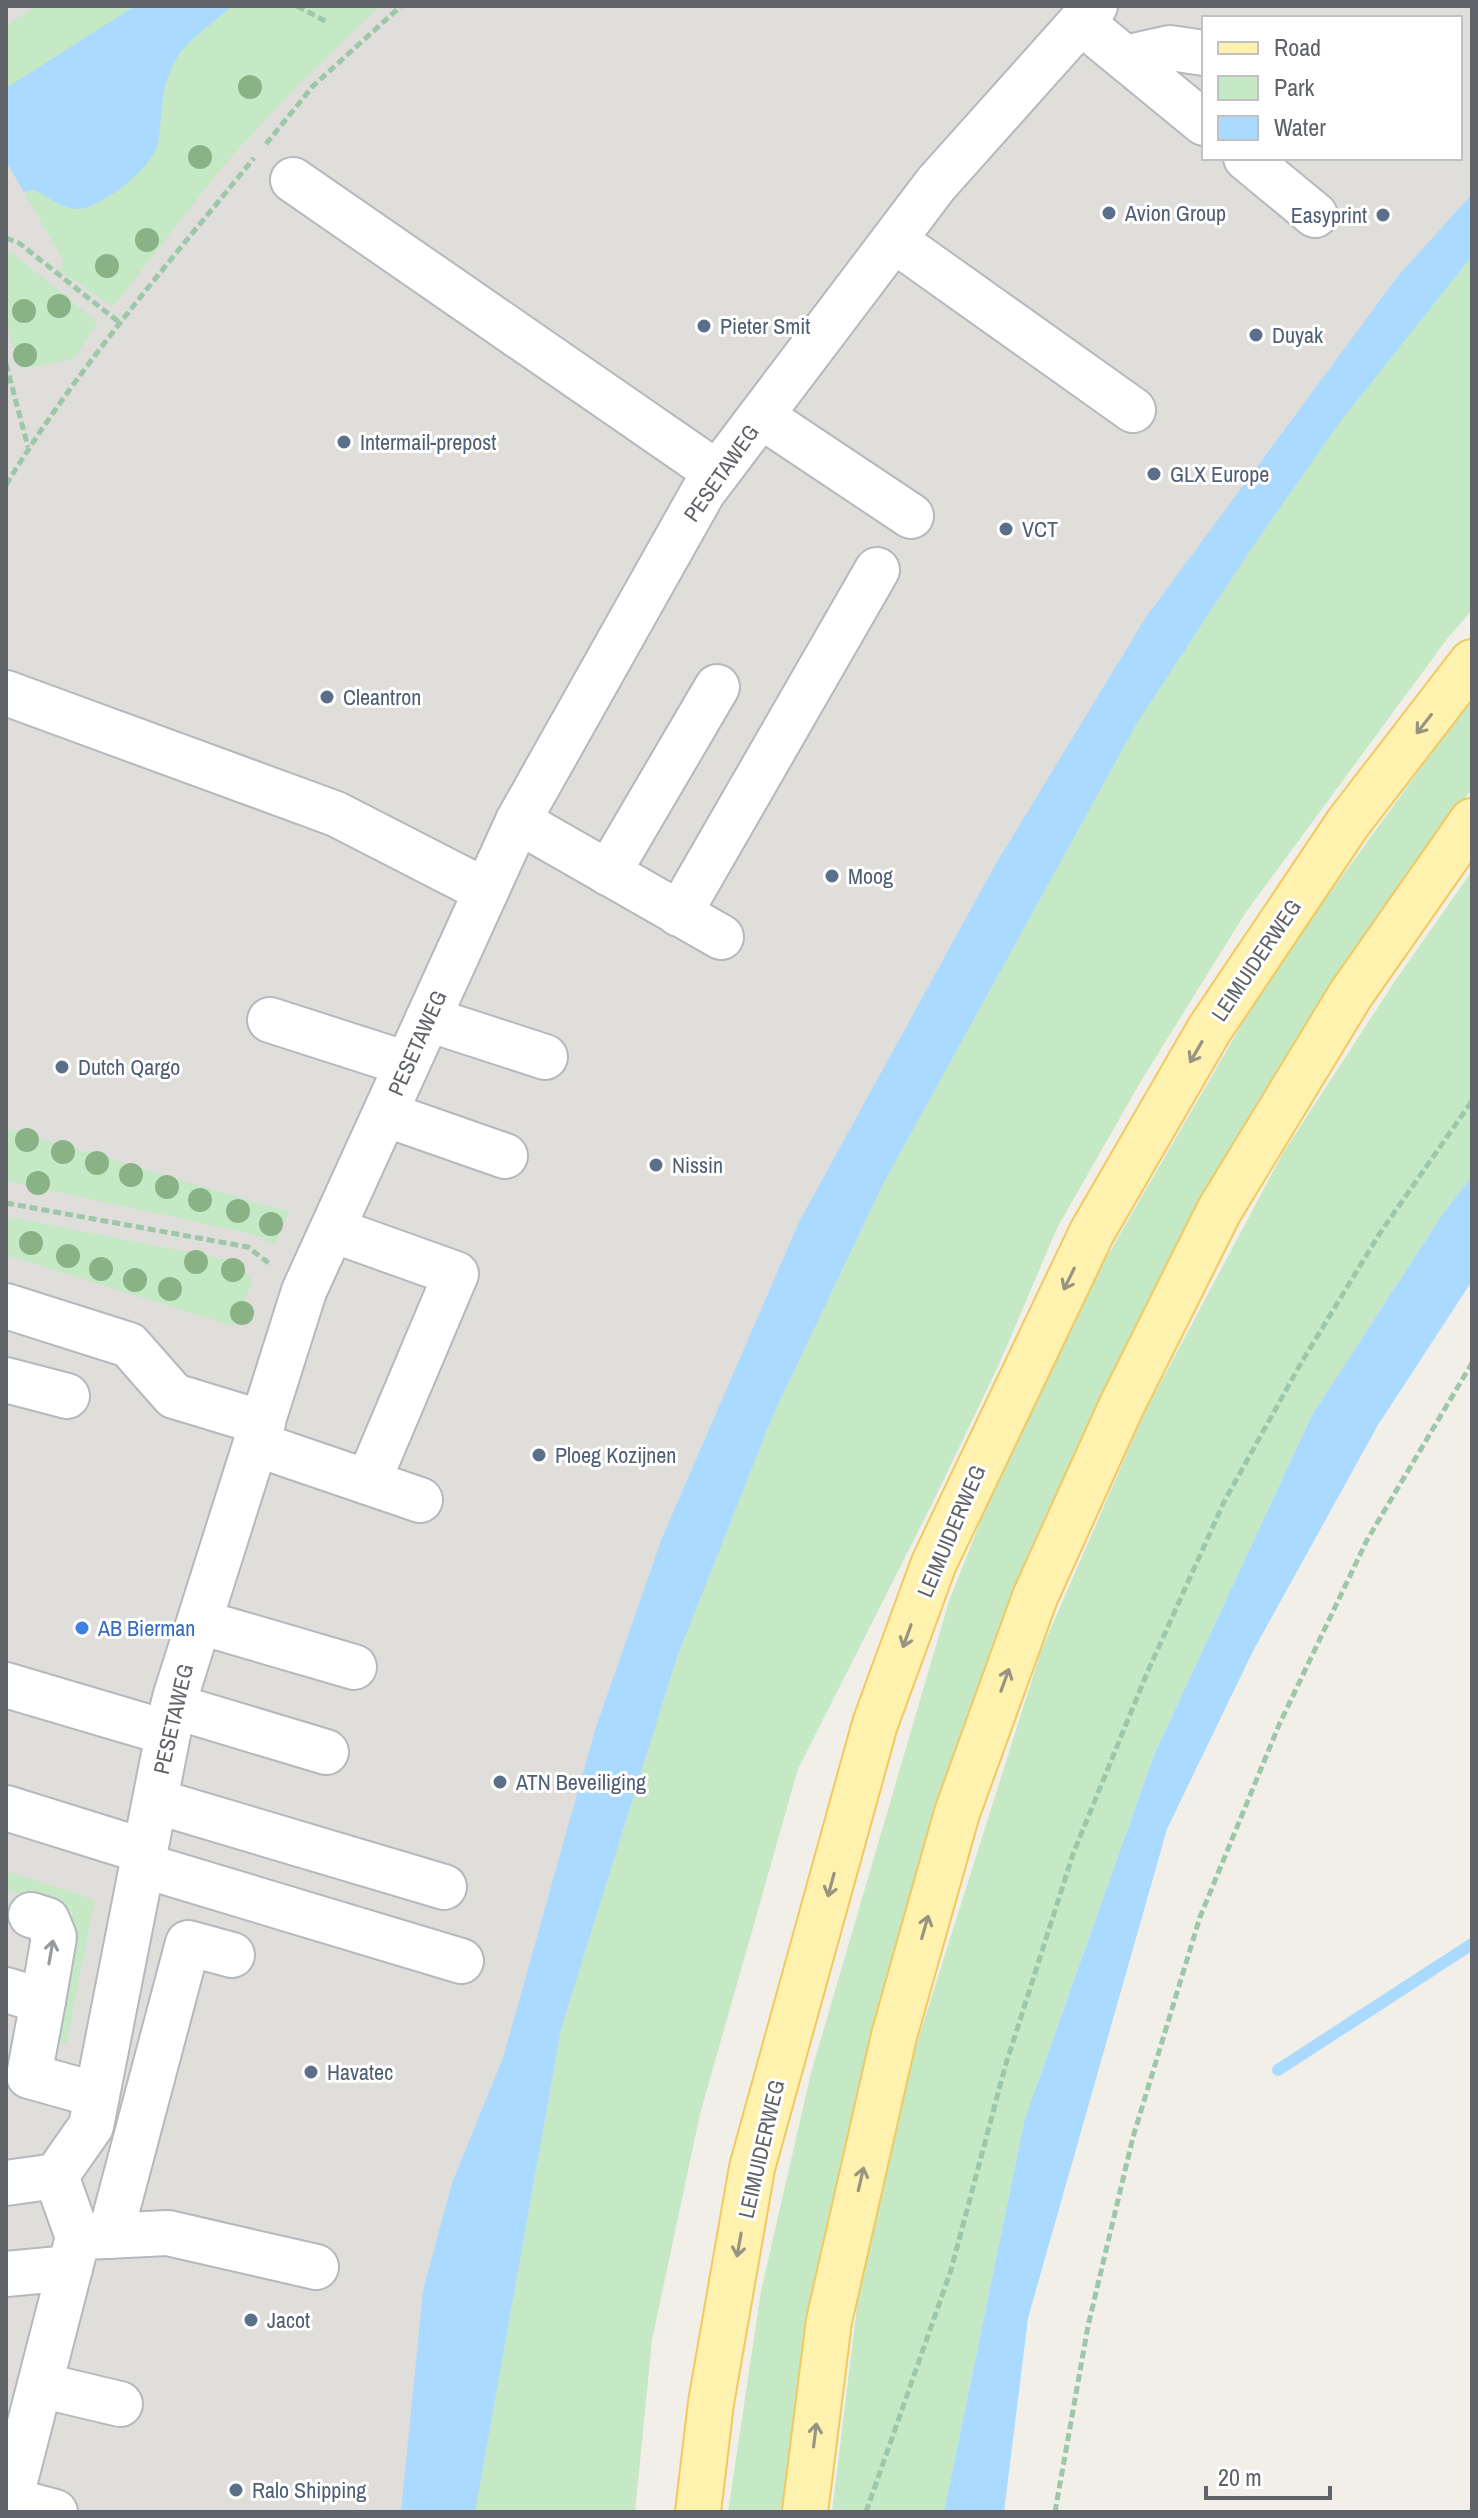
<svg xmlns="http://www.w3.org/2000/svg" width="1478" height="2518" font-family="'Archivo Narrow',sans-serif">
	<rect width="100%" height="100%" fill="#f1efe8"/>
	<path fill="#e0deda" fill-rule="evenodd" d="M6 6H1472V327L896 1217 546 2512H6ZM1204 18H1460V158H1204Z"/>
	<g fill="#c5e8c5">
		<polygon points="36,6 380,6 300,83 222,167 113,307 59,270 64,262 6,161 6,26"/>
		<polygon points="11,252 97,322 74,359 20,369 6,323 6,253"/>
		<polygon points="1472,256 1472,610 1447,639 1246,912 1141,1081 1057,1228 1000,1362 933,1502 798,1769 700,2114 652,2340 635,2512 475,2512 561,2029 677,1657 773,1415 883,1184 1137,723 1249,552 1340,422"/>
		<polygon points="1472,698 1472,788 1300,1036 1159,1286 1058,1495 785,2512 728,2512 761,2291 811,2073 949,1601 997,1480 1101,1267 1271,974"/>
		<polygon points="1472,871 1472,1176 1442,1215 1312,1415 1154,1755 1025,2118 944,2512 832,2512 860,2282 913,2056 1041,1651 1144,1414 1283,1153 1395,981"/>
		<polygon points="6,1128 260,1204 290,1211 275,1244 252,1234 6,1181"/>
		<polygon points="6,1216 238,1262 253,1282 233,1326 6,1255"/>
		<polygon points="6,1871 95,1900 66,2044 49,2039 73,1911 6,1890"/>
	</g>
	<g fill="#aadaff">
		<path d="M135 6H232C215 22 186 40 175 61 159 91 163 114 158 144 153 167 103 206 80 209 64 210 49 198 35 190L24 192 6 161V88Z"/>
		<polygon points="1472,194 1472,256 1340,422 1249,552 1137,723 883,1184 773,1415 677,1657 561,2029 475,2512 401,2512 423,2291 452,2183 503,2058 595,1730 662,1538 799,1222 994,867 1146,617 1398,276"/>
		<polygon points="1472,1176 1472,1281 1378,1425 1253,1651 1167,1829 1028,2318 1004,2512 944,2512 1025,2118 1154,1755 1312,1415 1442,1215"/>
	</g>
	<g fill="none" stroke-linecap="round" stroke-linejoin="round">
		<polyline stroke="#aadaff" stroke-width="12" points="1278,2070 1472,1944"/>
		<defs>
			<g id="minor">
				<polyline points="1081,22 1204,123"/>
				<polyline points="1125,58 1170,48 1204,53"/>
				<polyline points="1246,158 1315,215"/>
				<polyline points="293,180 717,473"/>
				<polyline points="894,240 1133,410"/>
				<polyline points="761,416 911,516"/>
				<polyline points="6,693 336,814 486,891"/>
				<polyline points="518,821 721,937"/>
				<polyline points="608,873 717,687"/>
				<polyline points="679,914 877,570"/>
				<polyline points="428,1019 545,1057"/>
				<polyline points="270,1020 407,1064"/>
				<polyline points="385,1114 505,1156"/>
				<polyline points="333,1230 456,1274 368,1482"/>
				<polyline points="6,1306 129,1345 174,1396 263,1423"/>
				<polyline points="6,1380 67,1396"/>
				<polyline points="256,1444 420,1500"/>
				<polyline points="200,1622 354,1667"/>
				<polyline points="6,1685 168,1733"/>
				<polyline points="173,1706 326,1752"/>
				<polyline points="155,1801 444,1887"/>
				<polyline points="6,1808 144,1851"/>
				<polyline points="142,1865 461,1961"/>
				<polyline points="31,1915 47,1920 54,1937 43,2001"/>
				<polyline points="6,1990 43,2001 29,2076 97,2095"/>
				<polyline points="6,2183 56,2176 91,2126 175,1698 304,1291 518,821 703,492 936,184 1095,6"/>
				<polyline points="110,2236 188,1943 232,1955"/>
				<polyline points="84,2237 168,2233 316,2267"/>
				<polyline points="6,2274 70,2268"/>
				<polyline points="40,2385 120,2404"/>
				<polyline points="10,2500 55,2512"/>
				<polyline points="7,2512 78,2237 56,2176"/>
			</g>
			<g id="major">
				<polyline points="698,2512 711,2403 752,2168 875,1724 934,1563 1092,1232 1209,1030 1348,823 1472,662"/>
				<polyline points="805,2512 829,2321 894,2036 957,1813 1035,1597 1121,1407 1219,1211 1351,994 1472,821"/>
			</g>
		</defs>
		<use href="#minor" stroke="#b5b8bc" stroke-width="48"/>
		<use href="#major" stroke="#f2c960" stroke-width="48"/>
		<g stroke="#9cc7a9" stroke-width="5" stroke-dasharray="8 4" stroke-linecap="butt">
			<polyline points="297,6 327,22"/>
			<polyline points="266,144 313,86 401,6"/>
			<polyline points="6,238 19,243 120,323"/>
			<polyline points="6,364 28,447"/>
			<path d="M6 485C77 368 168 264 254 158"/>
			<polyline points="6,1203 248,1247 271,1265"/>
			<polyline points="866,2512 951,2270 1005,2067 1073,1854 1147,1673 1224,1502 1301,1363 1380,1233 1472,1101"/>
			<polyline points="1055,2512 1088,2326 1133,2137 1200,1917 1279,1725 1367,1540 1472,1363"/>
		</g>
		<use href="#minor" stroke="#fff" stroke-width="44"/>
		<use href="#major" stroke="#fff2af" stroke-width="44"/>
	</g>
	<g fill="#89b387">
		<circle cx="250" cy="87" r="12"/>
		<circle cx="200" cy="157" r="12"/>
		<circle cx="147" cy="240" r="12"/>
		<circle cx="107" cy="266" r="12"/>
		<circle cx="59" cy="306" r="12"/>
		<circle cx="24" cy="311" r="12"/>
		<circle cx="25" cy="355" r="12"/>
		<circle cx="27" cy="1140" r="12"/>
		<circle cx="63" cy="1152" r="12"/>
		<circle cx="97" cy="1163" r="12"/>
		<circle cx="131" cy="1175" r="12"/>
		<circle cx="38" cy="1183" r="12"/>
		<circle cx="167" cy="1187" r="12"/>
		<circle cx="200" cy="1200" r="12"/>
		<circle cx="238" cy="1211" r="12"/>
		<circle cx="271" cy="1224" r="12"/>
		<circle cx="31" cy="1243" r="12"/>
		<circle cx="68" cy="1256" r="12"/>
		<circle cx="196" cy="1262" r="12"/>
		<circle cx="101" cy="1269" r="12"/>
		<circle cx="233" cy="1270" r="12"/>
		<circle cx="135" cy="1280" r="12"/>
		<circle cx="170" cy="1289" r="12"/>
		<circle cx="242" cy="1313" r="12"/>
	</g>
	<defs><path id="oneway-shaft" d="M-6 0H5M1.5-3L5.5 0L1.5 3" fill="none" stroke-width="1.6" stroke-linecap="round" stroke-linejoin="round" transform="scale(2)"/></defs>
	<g stroke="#979581">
		<use href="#oneway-shaft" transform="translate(1424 724) rotate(128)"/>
		<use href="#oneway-shaft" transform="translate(1196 1052) rotate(120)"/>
		<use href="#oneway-shaft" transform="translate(1069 1279) rotate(116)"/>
		<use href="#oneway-shaft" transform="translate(907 1636) rotate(110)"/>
		<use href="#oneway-shaft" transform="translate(1005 1680) rotate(-70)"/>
		<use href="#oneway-shaft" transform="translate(831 1885) rotate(105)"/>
		<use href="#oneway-shaft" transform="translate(925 1927) rotate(-74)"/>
		<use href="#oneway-shaft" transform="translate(861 2179) rotate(-77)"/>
		<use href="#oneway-shaft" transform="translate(739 2245) rotate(100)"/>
		<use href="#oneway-shaft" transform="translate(815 2435) rotate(-83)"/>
	</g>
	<use stroke="#979a9d" href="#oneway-shaft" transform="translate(51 1952) rotate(-80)"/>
	<g fill="#5c6f8a" stroke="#fff" stroke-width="3">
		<circle cx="1109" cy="213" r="8"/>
		<circle cx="1383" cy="215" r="8"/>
		<circle cx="704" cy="326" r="8"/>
		<circle cx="1256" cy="335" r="8"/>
		<circle cx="344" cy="442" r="8"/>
		<circle cx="1154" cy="474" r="8"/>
		<circle cx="1006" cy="529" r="8"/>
		<circle cx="327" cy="697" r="8"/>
		<circle cx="832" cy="876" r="8"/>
		<circle cx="62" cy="1067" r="8"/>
		<circle cx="656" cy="1165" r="8"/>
		<circle cx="539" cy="1455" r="8"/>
		<circle cx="500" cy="1782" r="8"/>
		<circle cx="311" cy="2072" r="8"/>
		<circle cx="251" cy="2320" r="8"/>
		<circle cx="236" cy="2490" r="8"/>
	</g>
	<circle fill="#3f7fe0" stroke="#fff" stroke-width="3" cx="82" cy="1628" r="8"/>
	<g text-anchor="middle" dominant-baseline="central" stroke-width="6" stroke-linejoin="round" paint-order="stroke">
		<g font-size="22" fill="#4e5e75" stroke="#fff" text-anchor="start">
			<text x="1125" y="213">Avion Group</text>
			<text x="1367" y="215" text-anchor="end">Easyprint</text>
			<text x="720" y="326">Pieter Smit</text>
			<text x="1272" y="335">Duyak</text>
			<text x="360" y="442">Intermail-prepost</text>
			<text x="1170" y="474">GLX Europe</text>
			<text x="1022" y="529">VCT</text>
			<text x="343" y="697">Cleantron</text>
			<text x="848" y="876">Moog</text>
			<text x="78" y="1067">Dutch Qargo</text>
			<text x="672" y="1165">Nissin</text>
			<text x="555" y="1455">Ploeg Kozijnen</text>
			<text x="516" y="1782">ATN Beveiliging</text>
			<text x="327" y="2072">Havatec</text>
			<text x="267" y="2320">Jacot</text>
			<text x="252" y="2490">Ralo Shipping</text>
		</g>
		<g font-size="22" fill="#5f6368" stroke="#fff">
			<text transform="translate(721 473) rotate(-55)">PESETAWEG</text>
			<text transform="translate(1256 960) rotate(-56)">LEIMUIDERWEG</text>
			<text transform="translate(417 1043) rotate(-66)">PESETAWEG</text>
			<text transform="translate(951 1531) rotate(-67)">LEIMUIDERWEG</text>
			<text transform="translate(173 1719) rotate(-77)">PESETAWEG</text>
			<text transform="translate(761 2149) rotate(-77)">LEIMUIDERWEG</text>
		</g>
		<g font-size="22" fill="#366cbe" stroke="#fff" text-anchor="start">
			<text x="98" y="1628">AB Bierman</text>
		</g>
	</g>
	<rect width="1478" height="2518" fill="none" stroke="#5f6368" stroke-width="16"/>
	<rect x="1202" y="16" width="260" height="144" fill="#ffffff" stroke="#bfc1c3" stroke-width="2"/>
	<rect x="1218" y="42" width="40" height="12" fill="#fff2af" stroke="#bfc1c3" stroke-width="2"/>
	<text x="1274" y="56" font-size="24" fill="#5f6368">Road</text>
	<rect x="1218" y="76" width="40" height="24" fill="#c5e8c5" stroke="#bfc1c3" stroke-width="2"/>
	<text x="1274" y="96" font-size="24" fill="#5f6368">Park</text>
	<rect x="1218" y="116" width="40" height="24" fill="#aadaff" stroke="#bfc1c3" stroke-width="2"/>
	<text x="1274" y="136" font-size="24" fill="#5f6368">Water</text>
	<path d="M1206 2486v12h124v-12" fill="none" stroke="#5f6368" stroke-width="4"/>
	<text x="1218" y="2486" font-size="24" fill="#5f6368" stroke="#ffffff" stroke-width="6" paint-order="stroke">20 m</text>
</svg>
